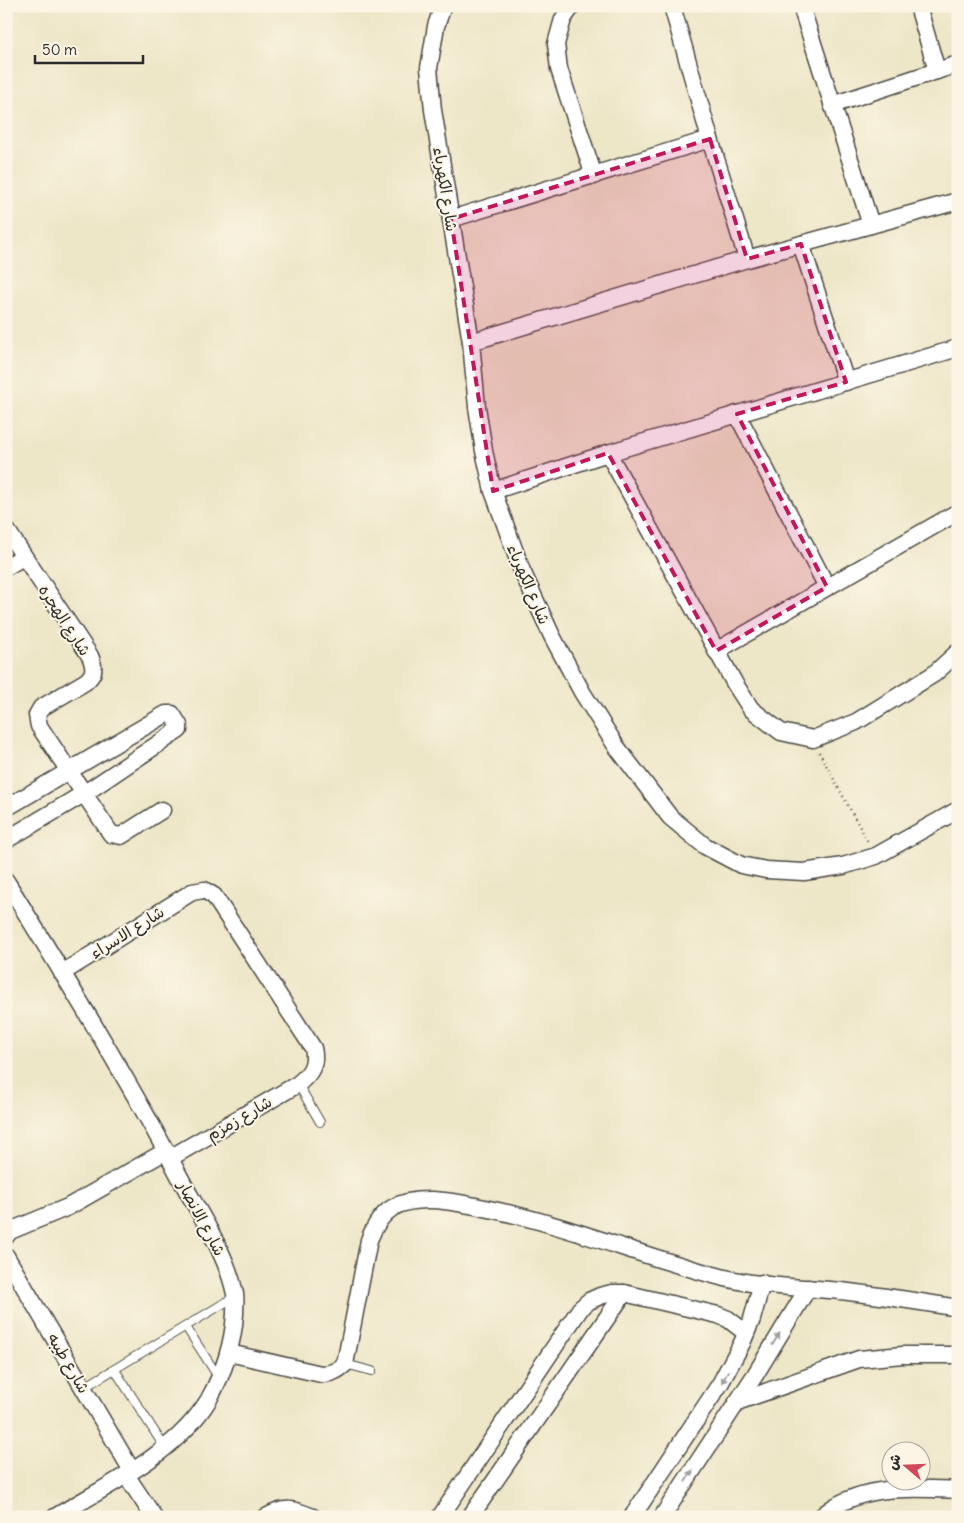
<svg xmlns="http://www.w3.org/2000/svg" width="964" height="1523" font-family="Delius,'Playpen Sans Arabic',sans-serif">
	<rect width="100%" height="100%" fill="#fcf5e5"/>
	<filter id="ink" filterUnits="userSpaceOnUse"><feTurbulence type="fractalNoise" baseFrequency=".02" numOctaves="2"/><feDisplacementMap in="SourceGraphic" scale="10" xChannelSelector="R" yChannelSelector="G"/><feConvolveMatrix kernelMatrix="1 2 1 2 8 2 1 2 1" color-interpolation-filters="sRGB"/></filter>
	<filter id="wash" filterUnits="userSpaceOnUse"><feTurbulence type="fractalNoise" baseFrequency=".0096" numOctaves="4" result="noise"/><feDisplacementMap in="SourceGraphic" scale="20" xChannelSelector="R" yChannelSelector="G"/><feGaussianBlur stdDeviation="1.12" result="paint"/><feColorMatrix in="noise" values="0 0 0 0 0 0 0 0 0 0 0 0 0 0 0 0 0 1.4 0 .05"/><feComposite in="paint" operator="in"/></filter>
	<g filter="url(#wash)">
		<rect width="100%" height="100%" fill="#ede6c7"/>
	</g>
	<g filter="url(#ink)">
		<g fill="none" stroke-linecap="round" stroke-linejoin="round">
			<defs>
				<g id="service">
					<polyline points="298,1084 320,1122"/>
					<polyline points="186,1327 219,1378"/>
					<polyline points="345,1364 372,1371"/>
					<polyline points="115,1370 165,1448"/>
					<polyline points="83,1388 236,1296"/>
				</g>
				<g id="minor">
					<polyline points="443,6 436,26 429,68 433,110 471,342 477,407 484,451 493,491 522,571 552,636 582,692 616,746 670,817 705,846 741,865 766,870 804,872 843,866 876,856 958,810"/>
					<polyline points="572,6 563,19 556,44 559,69 594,176"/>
					<polyline points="672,6 710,139 747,259"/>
					<polyline points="801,6 871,225"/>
					<polyline points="918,6 937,71"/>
					<polyline points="832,105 958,64"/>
					<polyline points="451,219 710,139"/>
					<polyline points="801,244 846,382"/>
					<polyline points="471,342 747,259 958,201"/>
					<polyline points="737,414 827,587"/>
					<polyline points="608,453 735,684 751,709 781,732 813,739 856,722 934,674 958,652"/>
					<polyline points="493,491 608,453 958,348"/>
					<path d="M6 529 90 656C95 668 95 674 85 682L41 708 37 715 39 726 111 834 121 836 162 810"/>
					<polyline points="6,567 23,557"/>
					<polyline points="716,651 958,512"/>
					<polyline points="6,808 166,714 172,714 179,725 179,730 85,793 6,840"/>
					<path d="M6 881C67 980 130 1082 184 1185 203 1220 227 1255 235 1294 236 1300 235 1307 235 1314 233 1344 224 1372 209 1399 177 1453 108 1485 55 1517"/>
					<path d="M62 973 192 892 204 890 214 896 313 1048C317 1065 310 1074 298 1084L170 1158"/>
					<polyline points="6,1236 10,1231 68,1207 166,1151"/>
					<polyline points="6,1256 132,1471"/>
					<path d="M229 1353 321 1374C331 1374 337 1371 345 1364L369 1240C381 1208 399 1199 433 1200 452 1201 471 1205 489 1209 568 1225 643 1257 721 1277 755 1286 795 1287 830 1290 873 1294 915 1301 958 1308"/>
					<polyline points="737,1402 859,1359 903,1355 958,1355"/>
					<polyline points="126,1475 154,1517"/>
					<path d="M266 1517C286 1506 293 1509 313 1517"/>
					<polyline points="440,1517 580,1309 589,1301 600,1296 612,1293 624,1293 718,1315 728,1319 746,1333"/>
					<polyline points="470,1517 624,1293"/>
					<polyline points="632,1517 720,1384 742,1343 752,1319 762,1283"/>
					<polyline points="662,1517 755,1375 808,1288"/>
					<path d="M821 1517C858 1483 912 1488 958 1490"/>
				</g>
			</defs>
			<use href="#service" stroke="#484742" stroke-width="10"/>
			<use href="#minor" stroke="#484742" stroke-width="19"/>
			<polyline stroke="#484742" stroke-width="2.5" stroke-dasharray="1 4" stroke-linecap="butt" points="819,752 869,844"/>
			<use href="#service" stroke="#fff" stroke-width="8"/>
			<use href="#minor" stroke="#fff" stroke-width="16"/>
		</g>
		<defs><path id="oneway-solid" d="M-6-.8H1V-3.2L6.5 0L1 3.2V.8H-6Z" transform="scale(1.25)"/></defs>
		<g fill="#a0a0a0">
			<use href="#oneway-solid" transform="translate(776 1339) rotate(-58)"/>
			<use href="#oneway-solid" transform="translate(725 1377) rotate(118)"/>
			<use href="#oneway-solid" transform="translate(689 1476) rotate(-57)"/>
		</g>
	</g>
	<path fill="#c2185b" fill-opacity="0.2" stroke="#c2185b" stroke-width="4" stroke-dasharray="10 6" stroke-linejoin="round" d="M710 139 747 259 801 244 846 382 737 414 827 587 716 651 608 453 493 491 451 219Z"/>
	<g text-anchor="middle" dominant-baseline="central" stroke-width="4" stroke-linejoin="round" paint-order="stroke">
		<g font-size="16" fill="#2b2b2b" stroke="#fcf5e5">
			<text transform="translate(446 189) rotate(81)">شارع الكهرباء</text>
			<text transform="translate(529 584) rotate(67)">شارع الكهرباء</text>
			<text transform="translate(65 620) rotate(57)">شارع الهجره</text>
			<text transform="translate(127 932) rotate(-32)">شارع الاسراء</text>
			<text transform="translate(239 1118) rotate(-30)">شارع زمزم</text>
			<text transform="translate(202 1218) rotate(62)">شارع الانصار</text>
			<text transform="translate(69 1363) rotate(60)">شارع طيبه</text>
		</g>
	</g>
	<rect width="964" height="1523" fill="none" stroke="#fcf5e5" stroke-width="25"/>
	<g transform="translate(906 1466) rotate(289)"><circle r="24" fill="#fcf5e5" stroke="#a8a49b"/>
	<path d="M0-4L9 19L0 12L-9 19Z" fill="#d1495b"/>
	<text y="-8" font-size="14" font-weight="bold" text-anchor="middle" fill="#2b2b2b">ش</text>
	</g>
	<path d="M35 55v8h108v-8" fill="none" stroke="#2b2b2b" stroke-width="2.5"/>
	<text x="42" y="55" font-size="15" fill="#2b2b2b" stroke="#fcf5e5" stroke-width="4" paint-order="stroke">50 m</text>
</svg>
